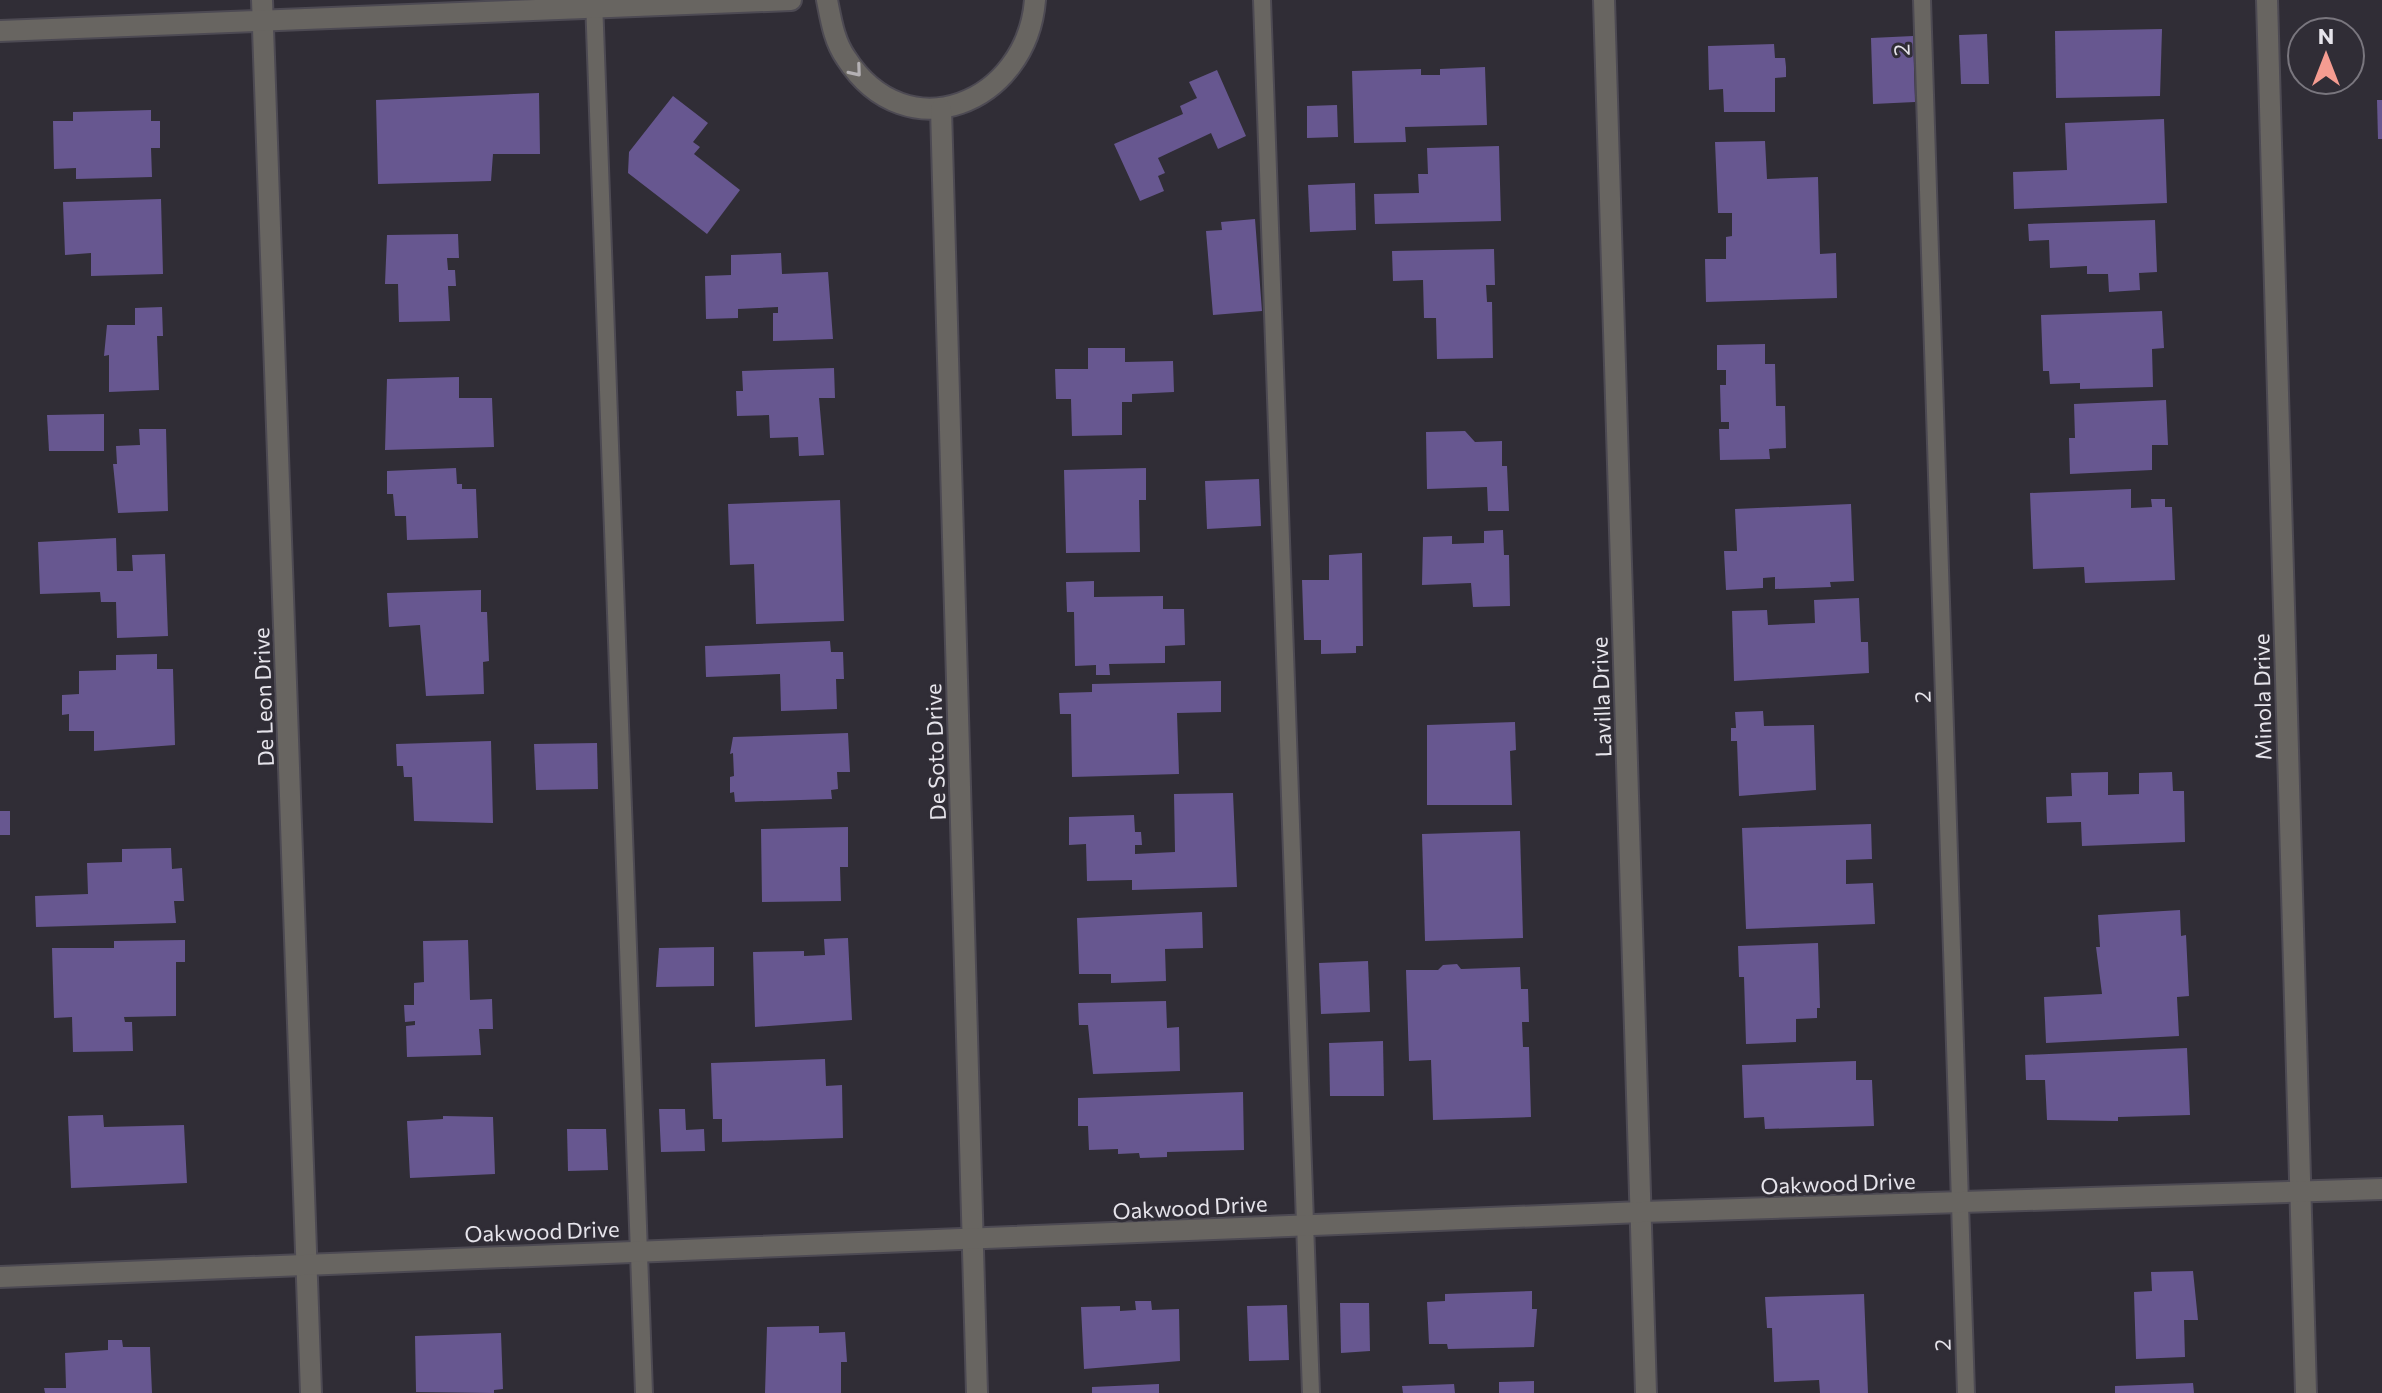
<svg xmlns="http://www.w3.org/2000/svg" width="2382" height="1393" font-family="Commissioner,sans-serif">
	<rect width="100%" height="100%" fill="#302d36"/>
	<g fill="#675790">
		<polygon points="2162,29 2160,96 2056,98 2055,31"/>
		<polygon points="1987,34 1989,84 1961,84 1959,35"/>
		<polygon points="1913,36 1915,102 1873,104 1871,38"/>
		<polygon points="1774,44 1775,58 1785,58 1786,67 1786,77 1775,78 1775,112 1724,112 1723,89 1709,90 1708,46"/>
		<polygon points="1485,67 1487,125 1405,127 1406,142 1354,143 1352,71 1421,69 1421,75 1440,75 1440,69"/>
		<polygon points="1217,70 1246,136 1218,149 1211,133 1158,158 1165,173 1158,176 1164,191 1140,201 1114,144 1183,114 1180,106 1197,98 1189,82"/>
		<polygon points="539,93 540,154 493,154 491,181 378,184 376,100"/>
		<polygon points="673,96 708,123 693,142 700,147 694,154 740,190 707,234 628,173 629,152"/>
		<polygon points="2377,100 2382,100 2382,139 2378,139"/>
		<polygon points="1337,105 1338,137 1307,138 1307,106"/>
		<polygon points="151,110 151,121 160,121 160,148 151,148 152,177 76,179 76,168 54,169 53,121 73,121 73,112"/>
		<polygon points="2164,119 2167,203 2014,209 2013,172 2067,170 2065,123"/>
		<polygon points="1765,141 1767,179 1818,177 1820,254 1836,253 1837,298 1706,302 1705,259 1726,259 1726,237 1732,236 1732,213 1718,213 1715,142"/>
		<polygon points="1499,146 1501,221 1375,224 1374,194 1419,193 1418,174 1428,174 1427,148"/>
		<polygon points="1355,183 1356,230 1310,232 1308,185"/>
		<polygon points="161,199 163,274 91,276 91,253 65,255 63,202"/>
		<polygon points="1255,219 1262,311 1213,315 1206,231 1222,230 1221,222"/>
		<polygon points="2155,220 2157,272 2139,273 2140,290 2109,292 2108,274 2087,274 2087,266 2050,268 2049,240 2029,241 2028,224"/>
		<polygon points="458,234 459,258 447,258 448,270 455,270 456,286 448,286 450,321 399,322 398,284 385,284 387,235"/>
		<polygon points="1494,249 1495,285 1486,285 1487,302 1492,302 1493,358 1437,359 1436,318 1424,318 1423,280 1393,281 1392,251"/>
		<polygon points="781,253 782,274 828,272 833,339 773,341 773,313 778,313 778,307 738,309 738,318 706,319 705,276 731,275 731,255"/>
		<polygon points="162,307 163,336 157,336 159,390 109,392 109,355 104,356 107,325 135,325 135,308"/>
		<polygon points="2162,311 2164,348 2152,349 2153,387 2080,389 2080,383 2050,384 2049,371 2043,371 2041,315"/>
		<polygon points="1765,344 1765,364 1775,364 1776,406 1785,406 1786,448 1769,449 1770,459 1720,460 1719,429 1729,429 1729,422 1721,422 1720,385 1726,385 1726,370 1717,370 1717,345"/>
		<polygon points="1088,348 1125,348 1125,362 1173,361 1174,392 1132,394 1132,402 1122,402 1122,435 1072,436 1071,399 1056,399 1055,369 1088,369"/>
		<polygon points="834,368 835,398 819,398 824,455 799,456 798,437 770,438 769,415 737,416 736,391 743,391 742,371"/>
		<polygon points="459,377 459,398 492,398 494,447 385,450 387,379"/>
		<polygon points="2166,400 2168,445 2152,445 2152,470 2070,474 2069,438 2075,438 2074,404"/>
		<polygon points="104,414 104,451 49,451 47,415"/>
		<polygon points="139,429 166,429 168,511 118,513 113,464 117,464 116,446 140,445"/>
		<polygon points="1465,431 1475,442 1502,441 1502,466 1507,466 1509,511 1488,511 1487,487 1427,489 1426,432"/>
		<polygon points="456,468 457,484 462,484 462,489 476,489 478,538 407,540 406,516 395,516 393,494 387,494 387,471"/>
		<polygon points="1146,468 1146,500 1139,500 1140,552 1066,553 1064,470"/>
		<polygon points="1259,479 1261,526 1207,529 1205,481"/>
		<polygon points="2131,489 2131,508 2152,507 2151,499 2165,499 2165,507 2172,507 2175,580 2085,583 2084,567 2033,569 2030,493"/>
		<polygon points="840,500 844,621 756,624 754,564 730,565 728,504"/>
		<polygon points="1851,504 1854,581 1830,582 1831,587 1775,589 1775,577 1763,578 1763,588 1726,590 1724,551 1737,551 1735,509"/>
		<polygon points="1503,530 1504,555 1509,555 1510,606 1473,607 1471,583 1422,585 1423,537 1452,536 1452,544 1484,543 1484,531"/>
		<polygon points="116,538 117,571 133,571 132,555 165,554 168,636 117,638 116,602 101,602 100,592 40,594 38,542"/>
		<polygon points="1362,553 1363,646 1356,646 1356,653 1321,654 1321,640 1304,640 1302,580 1329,580 1329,555"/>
		<polygon points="1094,581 1094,597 1163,596 1163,609 1184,609 1185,645 1165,646 1165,663 1109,664 1110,675 1096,675 1096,665 1075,666 1074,612 1067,612 1066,582"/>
		<polygon points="481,590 481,612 487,612 489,661 483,662 484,694 426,696 420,625 389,627 387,593"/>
		<polygon points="1859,598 1861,642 1868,642 1869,673 1734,681 1732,611 1767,610 1768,625 1815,623 1814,600"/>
		<polygon points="830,641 831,652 843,652 844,679 836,679 837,709 781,711 780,674 706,677 705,646"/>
		<polygon points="157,654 157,669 173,669 175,745 94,751 94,731 69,731 69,714 62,715 62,695 79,694 79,671 116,670 116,655"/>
		<polygon points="1221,681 1221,712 1177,713 1179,774 1072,777 1071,714 1060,714 1059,693 1092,692 1092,684"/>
		<polygon points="1763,711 1764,726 1814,725 1816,790 1739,796 1737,741 1731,741 1731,728 1736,728 1735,712"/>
		<polygon points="1515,722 1516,750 1510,751 1512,805 1427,805 1427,725"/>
		<polygon points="848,733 850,772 837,772 838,789 831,790 832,799 735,802 734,792 730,793 730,777 734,776 733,753 730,754 733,737"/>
		<polygon points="491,741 493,823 414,821 412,777 404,777 403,766 397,766 396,744"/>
		<polygon points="597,743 598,789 536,790 534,744"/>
		<polygon points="2108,772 2108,795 2139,794 2139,773 2172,772 2173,791 2184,791 2185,842 2082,846 2081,822 2047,823 2046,797 2072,796 2071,773"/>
		<polygon points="1233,793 1237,887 1132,890 1132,880 1087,881 1086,844 1069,845 1069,817 1134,815 1135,832 1141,832 1142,845 1135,845 1135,854 1175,852 1174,794"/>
		<rect x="0" y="811" width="10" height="24"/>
		<polygon points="1871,824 1872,859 1846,860 1846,884 1873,883 1875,924 1746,929 1742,828"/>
		<polygon points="848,827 848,867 840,867 841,901 762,902 761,829"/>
		<polygon points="1520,831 1523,938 1425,941 1422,834"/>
		<polygon points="171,848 172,869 182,868 184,901 174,901 176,923 36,927 35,896 88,894 87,863 122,862 122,849"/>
		<polygon points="2180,910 2181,936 2186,935 2189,996 2177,997 2179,1036 2046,1043 2044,997 2102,994 2096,947 2100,947 2098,915"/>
		<polygon points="1202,912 1203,948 1165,949 1166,981 1111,983 1111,974 1079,974 1077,918"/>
		<polygon points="848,938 852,1020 755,1027 753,952 804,951 804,956 825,955 824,939"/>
		<polygon points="185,940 185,962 176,962 176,1016 124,1017 125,1022 132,1022 133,1051 73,1052 72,1017 54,1018 52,948 114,948 114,941"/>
		<polygon points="468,940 470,1000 492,999 493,1029 479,1029 481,1055 407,1057 406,1026 415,1025 415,1021 405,1022 404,1005 414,1005 414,983 424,982 423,941"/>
		<polygon points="1818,943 1820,1008 1817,1008 1817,1018 1796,1019 1796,1042 1746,1044 1744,977 1739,977 1738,946"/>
		<polygon points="714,947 714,986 656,987 659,948"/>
		<polygon points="1368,961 1370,1012 1321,1014 1319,963"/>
		<polygon points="1457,964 1461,969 1520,967 1521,989 1528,989 1529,1022 1522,1022 1523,1047 1529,1047 1531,1117 1433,1120 1431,1060 1409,1061 1406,970 1438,970 1443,965"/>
		<polygon points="1166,1001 1167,1028 1179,1027 1180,1071 1093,1074 1088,1025 1079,1025 1078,1003"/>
		<polygon points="1383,1041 1384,1096 1330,1096 1329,1043"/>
		<polygon points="2187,1048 2190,1115 2118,1117 2118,1121 2047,1120 2045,1080 2026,1080 2025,1055"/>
		<polygon points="825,1059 826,1086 842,1085 843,1138 722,1142 722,1119 713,1119 711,1063"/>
		<polygon points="1856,1061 1856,1080 1872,1080 1874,1126 1765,1129 1764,1117 1744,1118 1742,1065"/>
		<polygon points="1243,1092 1244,1150 1167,1152 1167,1157 1140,1158 1139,1153 1118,1154 1118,1149 1089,1150 1088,1126 1078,1126 1078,1098"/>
		<polygon points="659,1109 685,1109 686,1130 704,1129 705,1151 661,1152"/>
		<polygon points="103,1115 104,1127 184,1125 187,1183 71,1188 68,1116"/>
		<polygon points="443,1116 493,1117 495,1174 410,1178 407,1121 443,1119"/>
		<polygon points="567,1129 606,1129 608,1170 568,1171"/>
		<polygon points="2193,1271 2198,1320 2184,1320 2185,1357 2136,1359 2134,1292 2152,1291 2151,1272"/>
		<polygon points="1532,1291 1532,1309 1537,1309 1534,1347 1448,1349 1447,1344 1429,1344 1427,1302 1445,1301 1445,1294"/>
		<polygon points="1864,1294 1868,1393 1820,1393 1819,1380 1774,1382 1772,1328 1767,1328 1765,1297"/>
		<polygon points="1135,1301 1151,1301 1152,1310 1179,1309 1180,1361 1084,1369 1081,1307 1120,1306 1120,1311 1136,1310"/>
		<polygon points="1340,1303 1369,1303 1370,1351 1341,1353"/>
		<polygon points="1287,1305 1289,1360 1249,1361 1247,1306"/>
		<polygon points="819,1326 819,1333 845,1332 847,1362 841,1362 841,1393 765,1393 767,1327"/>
		<polygon points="501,1333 503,1389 494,1390 494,1393 416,1392 415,1336"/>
		<polygon points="108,1340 122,1340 123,1347 150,1347 152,1393 45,1393 44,1388 66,1388 65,1353 108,1350"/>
		<polygon points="1534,1381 1534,1393 1499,1393 1499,1382"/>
		<polygon points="2193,1383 2194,1393 2115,1393 2115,1386"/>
		<polygon points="1159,1384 1159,1393 1092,1393 1092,1387"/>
		<polygon points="1454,1384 1455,1393 1403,1393 1402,1386"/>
	</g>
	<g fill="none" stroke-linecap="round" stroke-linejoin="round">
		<defs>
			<g id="service">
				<polyline points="594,0 644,1393"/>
				<polyline points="1262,0 1311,1393"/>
				<polyline points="1922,0 1966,1393"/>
			</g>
			<g id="minor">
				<polyline points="262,0 311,1393"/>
				<path d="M827 0C831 20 834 41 846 58 907 153 1027 103 1035 0"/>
				<polyline points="1604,0 1646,1393"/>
				<polyline points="2267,0 2306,1393"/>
				<polyline points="0,31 791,0"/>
				<polyline points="941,109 977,1393"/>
				<polyline points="0,1277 1642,1212 2382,1189"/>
			</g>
		</defs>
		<use href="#service" stroke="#4d4a53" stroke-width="20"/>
		<use href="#minor" stroke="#4d4a53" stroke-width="24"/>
		<use href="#service" stroke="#686561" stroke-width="16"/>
		<use href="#minor" stroke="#686561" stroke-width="20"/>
	</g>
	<defs><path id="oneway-chevron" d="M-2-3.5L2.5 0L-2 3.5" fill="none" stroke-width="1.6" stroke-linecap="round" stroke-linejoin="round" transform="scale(2)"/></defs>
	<use stroke="#b4b1b4" href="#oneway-chevron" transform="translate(856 71) rotate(50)"/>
	<g text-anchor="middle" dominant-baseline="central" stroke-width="6" stroke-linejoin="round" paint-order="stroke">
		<g font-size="22" fill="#e6e4eb" stroke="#302d36">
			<text transform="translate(1901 50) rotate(-92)">2</text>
			<text transform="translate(263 697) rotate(-92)">De Leon Drive</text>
			<text transform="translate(1601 697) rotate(-92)">Lavilla Drive</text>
			<text transform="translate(1922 697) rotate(-92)">2</text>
			<text transform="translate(2262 697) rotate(-91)">Minola Drive</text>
			<text transform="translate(935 752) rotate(-92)">De Soto Drive</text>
			<text transform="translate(1838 1183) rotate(-2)">Oakwood Drive</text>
			<text transform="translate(1190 1207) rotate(-3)">Oakwood Drive</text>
			<text transform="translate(542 1231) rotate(-2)">Oakwood Drive</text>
			<text transform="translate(1942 1345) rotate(-92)">2</text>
		</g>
	</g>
	<g transform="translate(2326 56)"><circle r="38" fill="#302d36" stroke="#79767e" stroke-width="2"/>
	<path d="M0-6L14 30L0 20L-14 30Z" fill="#f59c91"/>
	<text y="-12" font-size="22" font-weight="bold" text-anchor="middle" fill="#e6e4eb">N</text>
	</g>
</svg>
